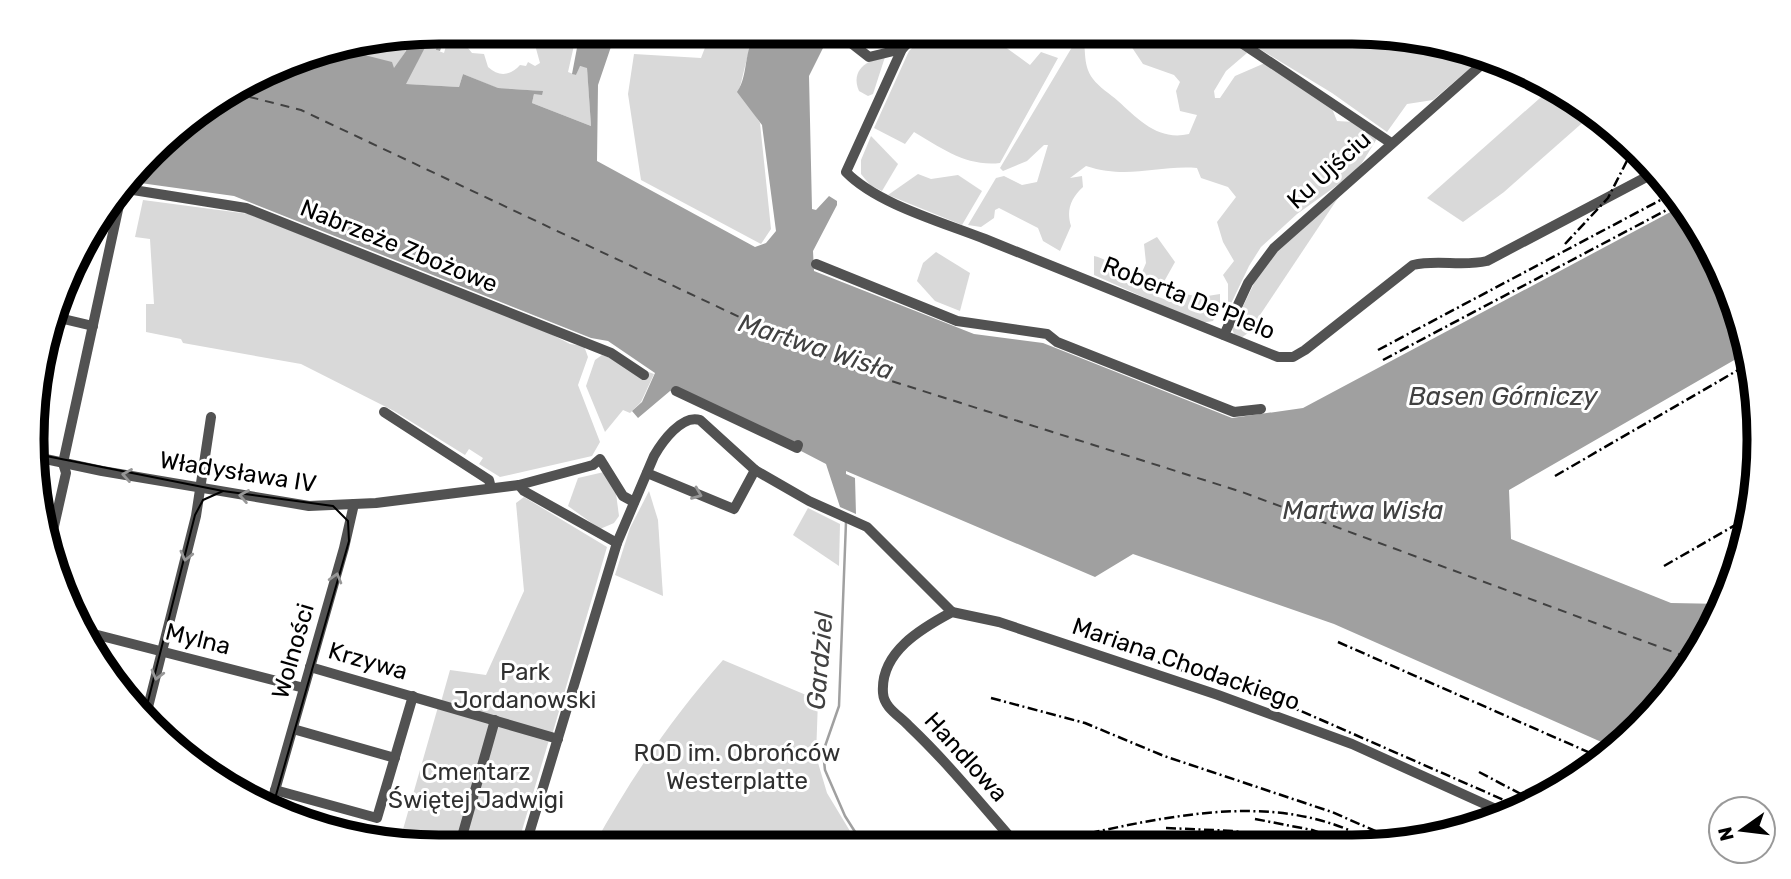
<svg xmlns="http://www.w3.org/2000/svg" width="1791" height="879" font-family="Rubik,sans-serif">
	<rect width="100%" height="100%" fill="#fff"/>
	<g fill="#d9d9d9">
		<path d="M450 32H473L470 38 475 43 468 48 472 53 484 54 488 67C499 77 510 76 520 65L526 66 528 62 535 66 540 63 532 34 534 32H577L568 72 576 75 579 66 587 67 591 126 532 103 534 94 542 91 497 88 463 74 459 87 405 84 429 40 437 43 436 50 444 53Z"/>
		<path d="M675 32H762C748 38 745 73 739 90L760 123 771 229 761 244 641 180 628 94 634 54 701 58 706 45 696 47 675 42Z"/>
		<path d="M929 32H996L1001 44 1030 65 1041 52 1058 58 1000 163C967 167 941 148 914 132L905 144 874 128 909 51Z"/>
		<path d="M1081 32C1088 47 1081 63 1093 79 1099 87 1110 94 1118 101 1139 120 1158 141 1189 134L1197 115 1180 111 1176 91 1180 82 1174 75 1143 64 1131 46H1115L1096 32H1218L1247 53 1226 71 1214 91 1215 98H1220L1235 76 1265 63 1331 106 1337 121 1354 122 1378 137 1357 171 1297 214 1261 247 1249 266 1228 310V284L1223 275 1234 261 1223 242 1217 222 1236 197 1228 187 1201 178 1197 168C1156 165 1129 180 1086 166L1070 178 1082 176 1083 187C1071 198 1066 210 1071 226L1060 251 1043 241 1038 228 999 208 995 210 994 218 981 227 968 225 996 178 1004 176 1022 185 1037 182 1048 145H1044L1027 161 1003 171 1000 168Z"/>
		<polygon points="1232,32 1352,32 1482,58 1433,100 1407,104 1387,132 1332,93"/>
		<polygon points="409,37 406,51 394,69 341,48"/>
		<path d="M885 57 873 94 868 96 859 91C850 70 867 60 885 57Z"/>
		<polygon points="1549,90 1589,117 1504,192 1463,222 1427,198"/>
		<polygon points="871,136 898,164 882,191 870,185 861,174 861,160"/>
		<polygon points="918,174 931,179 958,175 982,191 962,225 888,195"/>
		<polygon points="1346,186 1248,333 1241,338 1235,336 1232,329 1262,267 1274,252"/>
		<polygon points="143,200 249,214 547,332 570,344 584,346 588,357 578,385 600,442 592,456 500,477 479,464 483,458 469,449 465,455 394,411 301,364 183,343 181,339 146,332 146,304 154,304 150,239 135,237"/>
		<path d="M1157 237 1175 262 1156 296 1174 303 1185 294 1201 297 1220 294V306L1213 321 1201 323 1094 275V256C1112 260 1123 275 1140 277L1146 263 1144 244Z"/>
		<polygon points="936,252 970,273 960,311 935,301 917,281 923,263"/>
		<polygon points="602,355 654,374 641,402 630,413 623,410 605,432 586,386 595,360"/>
		<polygon points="604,472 615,486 619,516 614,523 600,529 568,506 578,478"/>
		<polygon points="649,491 658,520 663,596 615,575 630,528"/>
		<polygon points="524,497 607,547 552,735 441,702 450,670 486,675 524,591 516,503"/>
		<polygon points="808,508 840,524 839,566 793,535"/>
		<path d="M723 660 818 700 816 756 827 793 859 846 593 847C630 779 672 718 723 660Z"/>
		<polygon points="438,707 549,740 517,847 439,847 400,840"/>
	</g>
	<path fill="#a0a0a0" d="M439 32H446L440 51 436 50 437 43 429 40 406 84 459 87 463 74 498 88 543 91 542 95 534 94 532 103 591 126 587 68 580 66 576 75 572 74 580 32H616L598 85 597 161 755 247 766 243 776 231 762 125 737 92C750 75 742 40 762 32H831L809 76 812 209 816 210 829 196 837 201V205L813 251 814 271 974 334 1043 343 1232 418 1303 408 1678 208 1729 284 1743 355 1509 490 1511 539 1671 603 1724 604 1675 688 1615 748 1334 624 1133 554 1095 577 846 471V474L855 478 856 514 840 507 826 464 801 451 802 448 798 445 670 391 638 418 632 411 642 402 655 373 608 341 591 338 234 196 133 182 191 116 308 53 337 48 392 62 394 68 406 51 409 37Z"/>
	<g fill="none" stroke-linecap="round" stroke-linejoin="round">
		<polyline stroke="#a0a0a0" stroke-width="2.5" points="846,522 839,706 823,752 825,770 845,816 864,846"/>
		<polyline stroke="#414141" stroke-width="2" stroke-dasharray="9 7" stroke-linecap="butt" points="234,93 301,110 841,365 1242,492 1692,659"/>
		<g stroke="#525252" stroke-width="10">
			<polyline points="837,32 869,57 902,49"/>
			<path d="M918 32 902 49 846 172C877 204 942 222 985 239 1083 278 1181 317 1278 357H1293L1305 350 1413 265C1438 259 1461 267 1487 261L1654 173"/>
			<polyline points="1225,32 1391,143"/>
			<polyline points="127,189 246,208 611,353 644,375"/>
			<polyline points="816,264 957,321 1047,334 1057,342 1234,412 1261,409"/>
			<polyline points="55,317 93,326"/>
			<polyline points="1224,335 1248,283 1274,248 1488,59"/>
			<polyline points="676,391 797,448 798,445"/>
			<polyline points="384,412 489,480 491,488"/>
			<polyline points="36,457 102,471 309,506 376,503 519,485 593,465 600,459 623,496 634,502"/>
			<polyline points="647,473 734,509 755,470"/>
			<polyline points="519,485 524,491 617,543"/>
			<polyline points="50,544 66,473 63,463 121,196"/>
			<polyline points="82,631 304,688"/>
			<polyline points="310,667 558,739"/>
			<polyline points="146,715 196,516 211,417"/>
			<polyline points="293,729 395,758"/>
			<polyline points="275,790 377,818 413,696"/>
			<polyline points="270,808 344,548 354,504"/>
			<path d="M1017 845C982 805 948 763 909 726 900 716 884 708 883 693 880 652 922 628 952 612L999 622 1218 695 1352 744 1509 815"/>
			<polyline points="459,847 495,720"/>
			<path d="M525 847 617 543 654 456C662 442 682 414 700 420L755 470 809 501 867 527 952 612"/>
		</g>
		<g stroke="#000" stroke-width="2">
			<polyline points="36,454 223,491 333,506 348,521 349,541 272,809"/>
			<polyline points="145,713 195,515 203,500 223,491"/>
		</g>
		<g stroke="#000" stroke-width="2.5" stroke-dasharray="10 3.5 2 3.5" stroke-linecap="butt">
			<polyline points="1565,244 1608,198 1634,147"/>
			<polyline points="1378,350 1670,195"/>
			<polyline points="1383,360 1676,205"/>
			<polyline points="1555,476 1745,366"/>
			<polyline points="1664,566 1744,520"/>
			<polyline points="1338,642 1604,759"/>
			<polyline points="1140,656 1301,711 1522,808"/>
			<polyline points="991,698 1085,723 1164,756 1332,812 1405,844"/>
			<polyline points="1479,772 1534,801"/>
			<polyline points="1255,819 1312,830 1351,844"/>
			<polyline points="1166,828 1234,831 1302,844"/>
			<polyline points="1292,834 1326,844"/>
			<path d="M1034 845C1135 825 1252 788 1351 831"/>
		</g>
	</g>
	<defs><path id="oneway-chevron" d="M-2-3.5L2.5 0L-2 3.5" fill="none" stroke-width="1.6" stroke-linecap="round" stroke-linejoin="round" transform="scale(1.75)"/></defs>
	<g stroke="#979797">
		<use href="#oneway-chevron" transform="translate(127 475) rotate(-170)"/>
		<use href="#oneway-chevron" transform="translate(697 494) rotate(22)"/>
		<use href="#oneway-chevron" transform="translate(244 496) rotate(-170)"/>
		<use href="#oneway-chevron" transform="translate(186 556) rotate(104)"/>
		<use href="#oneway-chevron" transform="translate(336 578) rotate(-74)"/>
		<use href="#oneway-chevron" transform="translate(157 675) rotate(105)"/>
	</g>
	<g text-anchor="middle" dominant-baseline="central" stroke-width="6" stroke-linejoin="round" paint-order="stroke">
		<g font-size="24" fill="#000" stroke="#fff">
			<text transform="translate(1329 170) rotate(-42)">Ku Ujściu</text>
			<text transform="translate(399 246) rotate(22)">Nabrzeże Zbożowe</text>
			<text transform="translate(1189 298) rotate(22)">Roberta De'Plelo</text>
			<text transform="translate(238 472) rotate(9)">Władysława IV</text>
			<text transform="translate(198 639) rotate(14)">Mylna</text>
			<text transform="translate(293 651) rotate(-74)">Wolności</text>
			<text transform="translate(368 661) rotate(16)">Krzywa</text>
			<text transform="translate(1186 664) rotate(19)">Mariana Chodackiego</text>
			<text transform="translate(966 757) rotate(48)">Handlowa</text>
		</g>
		<g font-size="24" fill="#303030" stroke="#fff">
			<text x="525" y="672">Park<tspan x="525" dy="28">Jordanowski</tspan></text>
			<text x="737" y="753">ROD im. Obrońców<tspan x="737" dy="28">Westerplatte</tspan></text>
			<text x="476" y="772">Cmentarz<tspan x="476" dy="28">Świętej Jadwigi</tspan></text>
		</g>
		<g font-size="26" font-style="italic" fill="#414141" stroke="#fff">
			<text transform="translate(816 347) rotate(18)">Martwa Wisła</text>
			<text x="1503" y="396">Basen Górniczy</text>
			<text x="1363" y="510">Martwa Wisła</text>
			<text transform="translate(820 661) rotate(-85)">Gardziel</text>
		</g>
	</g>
	<path d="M0 0H1791V879H0ZM439 44H1352A395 395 0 0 1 1747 439V440A395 395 0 0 1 1352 835H439A395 395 0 0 1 44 440V439A395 395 0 0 1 439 44Z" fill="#fff" fill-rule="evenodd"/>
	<path fill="none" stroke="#000" stroke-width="9" d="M439 44H1352A395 395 0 0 1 1747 439V440A395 395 0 0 1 1352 835H439A395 395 0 0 1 44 440V439A395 395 0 0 1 439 44Z"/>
	<g transform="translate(1742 830) rotate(256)"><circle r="33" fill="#ffffff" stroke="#999999" stroke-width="2"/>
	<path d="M0-5L12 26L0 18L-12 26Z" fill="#000000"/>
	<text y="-10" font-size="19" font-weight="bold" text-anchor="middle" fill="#000000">N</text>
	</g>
</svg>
